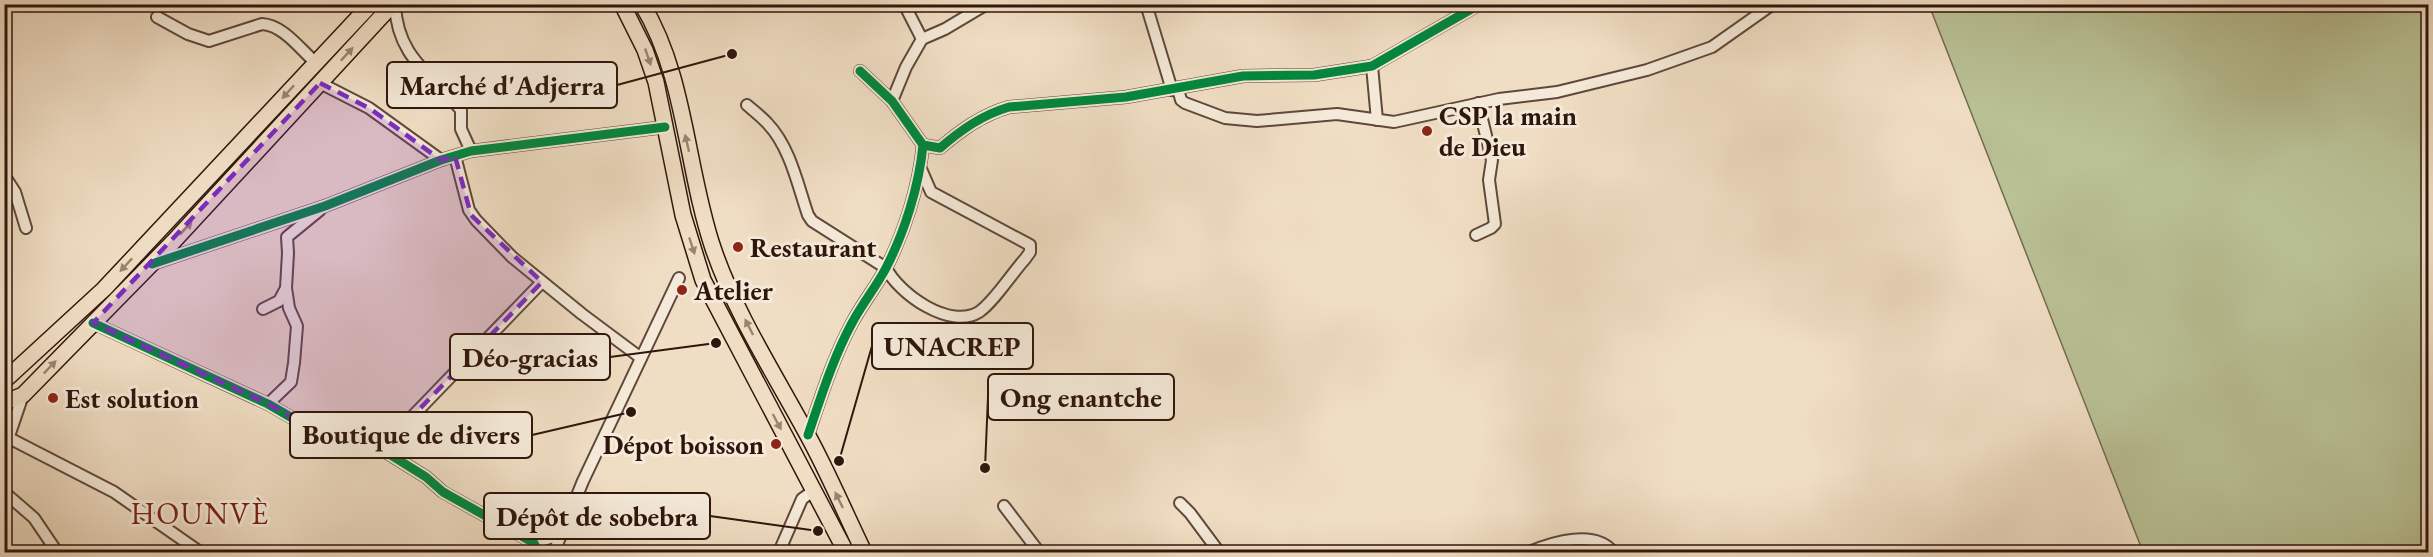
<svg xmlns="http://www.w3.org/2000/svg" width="2433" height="557" font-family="'EB Garamond',serif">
	<rect width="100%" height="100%" fill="#f0dec4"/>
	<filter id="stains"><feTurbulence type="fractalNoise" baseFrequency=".00333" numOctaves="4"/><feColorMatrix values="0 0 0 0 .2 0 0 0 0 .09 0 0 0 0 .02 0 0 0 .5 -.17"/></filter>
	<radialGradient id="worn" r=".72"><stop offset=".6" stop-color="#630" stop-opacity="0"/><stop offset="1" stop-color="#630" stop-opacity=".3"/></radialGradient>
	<polygon fill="#b9c195" stroke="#746c51" stroke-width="1.5" points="1929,5 2428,5 2428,552 2143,552"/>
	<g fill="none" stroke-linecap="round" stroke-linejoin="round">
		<defs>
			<g id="street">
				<path d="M395 4C397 57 430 73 461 110V129L471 151"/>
				<polyline points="904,4 922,39"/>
				<polyline points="1146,4 1172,90"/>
				<path d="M157 17 188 34 209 41 262 24C283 25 300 49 315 62"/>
				<polyline points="1372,66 1377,120"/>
				<path d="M860 71 892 101 923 145 940 148C961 130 982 115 1009 107L1126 97 1243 76 1314 75 1372 66 1480 4"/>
				<polyline points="320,83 369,108 441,160"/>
				<polyline points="1178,89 1181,100 1185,103 1225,118 1257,121 1337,114 1394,122 1499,99 1557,92 1647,70 1712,47 1773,4"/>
				<polyline points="892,101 906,67 922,39 945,29 987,4"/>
				<path d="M747 105C754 111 762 117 768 124 790 147 798 186 808 215L812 221 886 268C899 294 950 330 979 312 994 302 1012 273 1025 259L1030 252V245L931 192 921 169"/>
				<polyline points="455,156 469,210 476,220 512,257 582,314 641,358"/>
				<polyline points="4,175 15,192 26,228"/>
				<polyline points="1476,235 1491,228 1495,224 1489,180 1492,160 1478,103"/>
				<polyline points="155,263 325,206 441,160 471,151 665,127"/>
				<polyline points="263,309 279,301 286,288"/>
				<polyline points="93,323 268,404 325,437 343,445 381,449 426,477 443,492 534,543 538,552"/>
				<polyline points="268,404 291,382 294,363 297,326 289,308 286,288 288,253 287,237 320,210"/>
				<path d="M808 435C821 397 833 358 852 323 862 304 876 287 886 268 905 231 919 186 923 145"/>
				<polyline points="9,438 114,492 200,552"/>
				<polyline points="381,449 542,282"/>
				<polyline points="4,451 23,395"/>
				<polyline points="4,492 34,518 57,552"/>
				<polyline points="1180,503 1190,513 1219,552"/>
				<polyline points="1004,506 1039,552"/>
				<polyline points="534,543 563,534"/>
				<polyline points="554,552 583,481 679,278"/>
				<polyline points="779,552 802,499 813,491"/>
				<path d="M1529 552C1553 542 1595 529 1613 552"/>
			</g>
			<g id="primary">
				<polyline points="622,4 645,50 656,82 683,215 703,280 846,552"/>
				<path d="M642 4C686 76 686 168 713 248 735 313 774 373 807 434 828 472 845 513 864 552"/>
				<polyline points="4,381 104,289 371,4"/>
				<polyline points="4,403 23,395 173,242 393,4"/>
			</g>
		</defs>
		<use href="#street" stroke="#5f483b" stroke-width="14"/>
		<use href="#primary" stroke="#2f160d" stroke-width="18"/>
		<use href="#street" stroke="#f5ead9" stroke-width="10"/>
		<use href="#primary" stroke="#f0dec4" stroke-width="15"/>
		<defs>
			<g id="cycleway">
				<path d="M860 71 892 101 923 145 940 148C961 130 982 115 1009 107L1126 97 1243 76 1314 75 1372 66 1480 4"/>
				<polyline points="152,264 325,206 441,160 471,151 665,127"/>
				<polyline points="93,323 268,404 325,437 343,445 381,449 426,477 443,492 534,543 538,552"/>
				<path d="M808 435C821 397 833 358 852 323 862 304 876 287 886 268 905 231 919 186 923 145"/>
			</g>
		</defs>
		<use href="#cycleway" stroke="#f5ead9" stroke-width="13"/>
		<use href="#cycleway" stroke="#00873e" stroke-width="9"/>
	</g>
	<defs><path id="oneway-solid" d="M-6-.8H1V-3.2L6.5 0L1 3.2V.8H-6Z" transform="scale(1.5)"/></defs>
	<g fill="#998472">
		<use href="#oneway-solid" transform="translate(347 54) rotate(-47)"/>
		<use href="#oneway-solid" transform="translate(648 57) rotate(71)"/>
		<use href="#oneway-solid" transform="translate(288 92) rotate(132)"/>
		<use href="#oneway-solid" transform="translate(687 143) rotate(-103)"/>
		<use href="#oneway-solid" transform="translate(186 228) rotate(-47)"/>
		<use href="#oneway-solid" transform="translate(692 246) rotate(72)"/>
		<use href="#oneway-solid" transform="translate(126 265) rotate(133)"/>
		<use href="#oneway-solid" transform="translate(749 327) rotate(-117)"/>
		<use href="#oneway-solid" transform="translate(50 367) rotate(-46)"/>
		<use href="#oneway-solid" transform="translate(777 422) rotate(62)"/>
		<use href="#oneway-solid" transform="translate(839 500) rotate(-116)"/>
	</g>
	<path fill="#7b2cbf" fill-opacity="0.2" stroke="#7b2cbf" stroke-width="4.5" stroke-dasharray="12 8" stroke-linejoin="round" d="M320 83 369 108 441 160 455 156 471 215 542 282 381 449 325 437 268 404 93 323Z"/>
	<g fill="#8f2418" stroke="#f5ead9" stroke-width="2">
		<circle cx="1427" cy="131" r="6"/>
		<circle cx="738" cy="247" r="6"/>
		<circle cx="682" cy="290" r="6"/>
		<circle cx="53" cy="398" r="6"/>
		<circle cx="776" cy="444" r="6"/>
	</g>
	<g text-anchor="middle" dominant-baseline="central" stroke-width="6" stroke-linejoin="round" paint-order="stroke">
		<g font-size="27" font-weight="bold" fill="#2f160d" stroke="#f5ead9" text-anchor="start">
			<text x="1439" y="115">CSP la main<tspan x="1439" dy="31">de Dieu</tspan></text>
			<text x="750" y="247">Restaurant</text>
			<text x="694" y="290">Atelier</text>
			<text x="65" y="398">Est solution</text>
			<text x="764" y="444" text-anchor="end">Dépot boisson</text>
		</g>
		<g font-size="30" letter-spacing="1.5" fill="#7a1f14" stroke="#f5ead9">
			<text x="200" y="513">HOUNVÈ</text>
		</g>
	</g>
	<path fill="none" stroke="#2f160d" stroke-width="2" d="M732 54L617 85M839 461L872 346M716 343L610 357M985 468L988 397M631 412L532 435M818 531L710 516"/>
	<g fill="#2f160d" stroke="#f5ead9" stroke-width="2">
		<circle cx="732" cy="54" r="6"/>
		<circle cx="839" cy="461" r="6"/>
		<circle cx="716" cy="343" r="6"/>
		<circle cx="985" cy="468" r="6"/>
		<circle cx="631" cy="412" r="6"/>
		<circle cx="818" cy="531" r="6"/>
	</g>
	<g fill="#f5ead9" stroke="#2f160d" stroke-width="2">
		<rect x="387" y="62" width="230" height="46" rx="6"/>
		<rect x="872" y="323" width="161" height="46" rx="6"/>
		<rect x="450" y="334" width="160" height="46" rx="6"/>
		<rect x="988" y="374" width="186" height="46" rx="6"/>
		<rect x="290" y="412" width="242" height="46" rx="6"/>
		<rect x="484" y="493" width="226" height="46" rx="6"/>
	</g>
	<g font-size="28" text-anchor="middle" font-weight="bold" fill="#2f160d">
		<text x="502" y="95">Marché d'Adjerra</text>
		<text x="952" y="356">UNACREP</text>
		<text x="530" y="367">Déo-gracias</text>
		<text x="1081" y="407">Ong enantche</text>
		<text x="411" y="444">Boutique de divers</text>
		<text x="597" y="526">Dépôt de sobebra</text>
	</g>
	<rect width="2433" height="557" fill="none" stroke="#f0dec4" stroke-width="24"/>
	<rect x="6" y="6" width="2421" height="545" fill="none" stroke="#2f160d" stroke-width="3"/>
	<rect x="12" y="12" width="2409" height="533" fill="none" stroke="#2f160d" stroke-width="1.5"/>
	<rect width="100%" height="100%" filter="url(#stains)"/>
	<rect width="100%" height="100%" fill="url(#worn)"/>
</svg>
